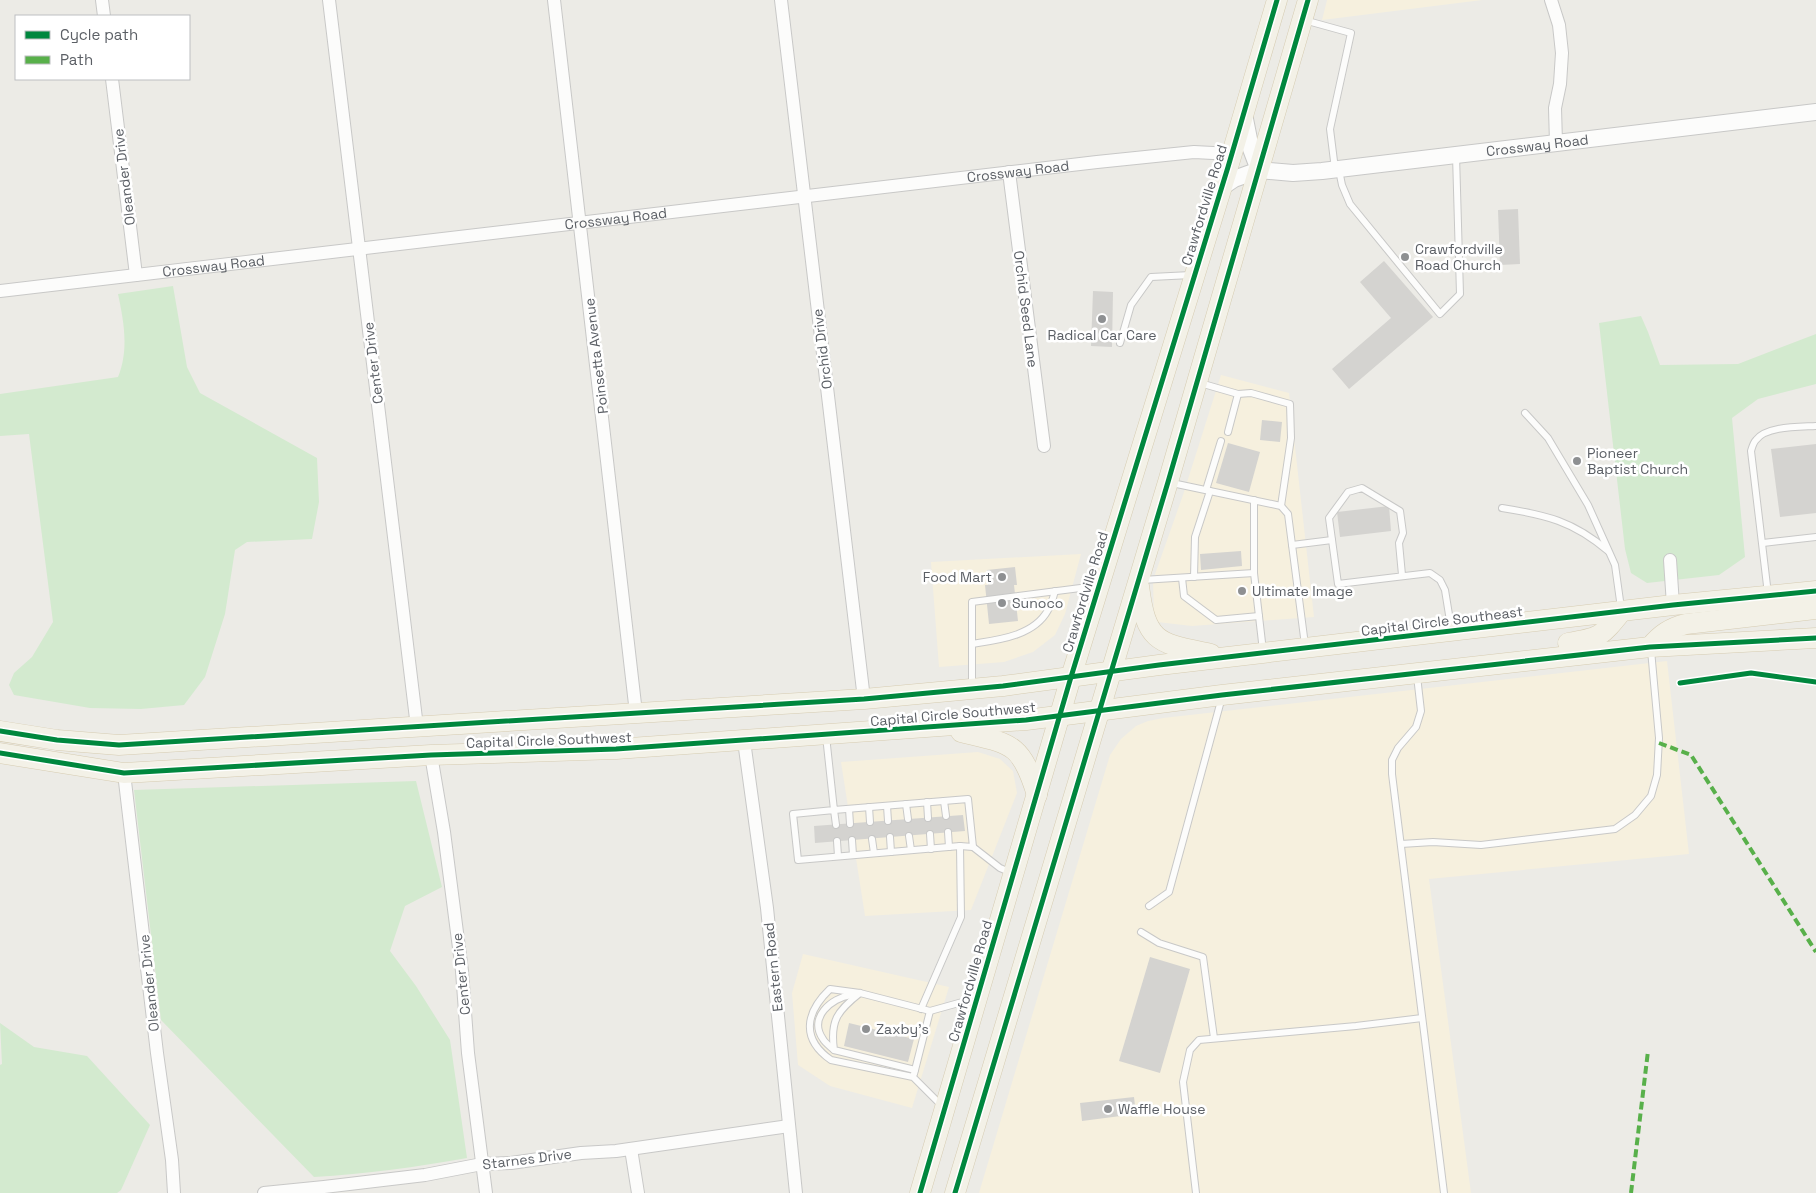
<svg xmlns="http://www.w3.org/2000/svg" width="1816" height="1193" font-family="'Space Grotesk',sans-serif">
	<rect width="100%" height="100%" fill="#ecebe6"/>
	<g fill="#f6f0de">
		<polygon points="1327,0 1482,0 1322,20"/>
		<polygon points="1221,375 1289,393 1314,617 1192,626 1157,622 1154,619 1153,580 1183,495"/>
		<polygon points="1081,554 1065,614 1055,635 1033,652 1004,662 939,667 931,562"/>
		<polygon points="1667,661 1689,854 1429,879 1471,1193 979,1193 1110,755 1121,739 1136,726 1148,721 1163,718"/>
		<polygon points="978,752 1000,759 1013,771 1017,793 971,910 865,916 841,762"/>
		<polygon points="803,954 949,987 912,1108 830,1086 798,1065 792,993"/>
	</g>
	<g fill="#d3eacf">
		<path d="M173 286 187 367 200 393 317 458 319 502 312 539 247 542 235 550 225 614 205 677 184 705 141 709 90 708 14 695 9 685 14 673 32 657 53 622 29 434 0 436V394L118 377C129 350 124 322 118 294Z"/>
		<polygon points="1641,316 1648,332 1660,365 1738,364 1816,334 1816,384 1758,399 1732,418 1745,557 1719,575 1647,583 1631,573 1625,549 1599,323"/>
		<path d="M416 781 442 887 405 906 390 951 416 986 450 1040 467 1158C417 1167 366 1174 314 1177L161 1020 134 790Z"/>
		<polygon points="0,1023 34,1047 87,1056 150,1125 121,1190 117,1193 0,1193 0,1065 2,1064"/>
	</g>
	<g fill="#d4d3d0">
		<polygon points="1518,209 1520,264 1500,265 1498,210"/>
		<polygon points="1384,261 1433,317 1349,389 1332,369 1391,318 1360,282"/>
		<polygon points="1093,291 1113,292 1112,347 1091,346"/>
		<polygon points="1262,420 1282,422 1280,442 1260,440"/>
		<polygon points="1228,443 1260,452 1249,492 1216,483"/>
		<polygon points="1816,444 1816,513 1780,517 1771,449"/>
		<polygon points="1389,506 1391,531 1340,537 1337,512"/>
		<polygon points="1241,551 1242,566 1201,570 1200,554"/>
		<polygon points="1015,567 1017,585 1014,585 1018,621 989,624 985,585 988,585 987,570"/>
		<polygon points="963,815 965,831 815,843 814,826"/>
		<polygon points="1150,957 1190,969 1160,1073 1119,1061"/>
		<polygon points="849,1023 914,1039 908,1062 844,1046"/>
		<polygon points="1134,1097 1136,1114 1082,1121 1080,1103"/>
	</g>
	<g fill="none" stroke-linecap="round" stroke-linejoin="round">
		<defs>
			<g id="service">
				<polyline points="1304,20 1351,33 1330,129 1335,169"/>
				<polyline points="1339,170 1342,185 1350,204 1440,314 1460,294 1456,155"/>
				<polyline points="1120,343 1131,305 1151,277 1191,275"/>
				<polyline points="1200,383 1238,394 1251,393 1290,404 1291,438 1281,506"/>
				<polyline points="1525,413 1548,438 1588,505 1615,565 1621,608"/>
				<polyline points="1228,432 1238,394"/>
				<polyline points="1172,483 1281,506 1288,514 1305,645"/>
				<polyline points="1206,490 1221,441"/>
				<polyline points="1254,500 1254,573 1263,651"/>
				<path d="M1502 508C1546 515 1573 521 1608 551"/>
				<polyline points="1763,543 1816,537"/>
				<polyline points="1292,545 1332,540"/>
				<polyline points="1402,575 1399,543 1403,533 1400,511 1362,488 1348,492 1329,518 1338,584 1430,573 1440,580 1445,590 1451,627"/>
				<polyline points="1194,577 1195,537 1210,491"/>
				<polyline points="1182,578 1184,596 1216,620 1259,616"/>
				<polyline points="1142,580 1254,573"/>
				<path d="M1768 594 1751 451C1752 448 1753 443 1756 440 1766 426 1799 427 1816 426"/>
				<path d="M972 644C998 640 1034 636 1048 610 1052 604 1053 597 1055 591"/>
				<polyline points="1417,676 1421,711 1416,727 1398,748 1392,760 1392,774 1444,1193"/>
				<polyline points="972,687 972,602 1096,586"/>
				<polyline points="826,736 834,810 968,799 973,847 960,846 798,860 793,814 834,810 836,825"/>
				<polyline points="944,801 946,816"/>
				<polyline points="927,802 928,818"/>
				<polyline points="906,804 908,819"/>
				<polyline points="887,806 888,821"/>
				<polyline points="869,807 870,822"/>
				<polyline points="849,809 850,824"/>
				<polyline points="948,832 949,847"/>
				<polyline points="930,834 931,849"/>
				<polyline points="909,836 911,850"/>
				<polyline points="890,837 891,852"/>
				<polyline points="872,839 874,853"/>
				<polyline points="852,840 853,855"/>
				<polyline points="837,841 838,856"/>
				<polyline points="1401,844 1433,842 1481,845 1615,829 1635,815 1651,796 1657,775 1659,738 1651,650"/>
				<polyline points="973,847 1000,868 1012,873"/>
				<polyline points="1149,906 1169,892 1222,697"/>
				<polyline points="1141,932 1159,943 1203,957 1214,1038"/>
				<path d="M860 993C837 1011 830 1021 834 1050L915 1070"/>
				<polyline points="921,1009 961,917 960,846"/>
				<path d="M834 1050C831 1047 825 1043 823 1039 808 1018 831 998 851 995"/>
				<polyline points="914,1074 930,1011"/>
				<path d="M942 1106 913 1077 831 1060C801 1039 805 1013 830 989L860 993 930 1011 973 999"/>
				<polyline points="1196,1193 1183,1082 1190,1050 1199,1040 1356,1026 1422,1018"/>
			</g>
			<g id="minor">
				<polyline points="102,0 104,16"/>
				<polyline points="329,0 417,727"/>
				<polyline points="554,0 636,713"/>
				<polyline points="781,0 864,699"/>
				<polyline points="1551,0 1559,25 1562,53 1560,84 1555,108 1556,143"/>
				<polyline points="112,79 136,275"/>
				<polyline points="1009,172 1044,446"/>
				<path id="s1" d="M0 291 1097 162 1194 152 1232 154"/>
				<polyline points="1670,560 1673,605"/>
				<polyline points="744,741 767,908 796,1193"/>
				<polyline points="431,755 444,832 462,971 468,1053 486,1193"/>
				<polyline points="124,773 157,1053 172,1160 174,1193"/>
				<polyline points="631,1149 638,1193"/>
				<polyline points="264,1193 324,1187 425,1175 482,1164 511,1163 581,1153 616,1151 789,1126"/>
			</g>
			<g id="tertiary">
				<polyline points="1244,114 1251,149 1259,170"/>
				<path id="s2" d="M1222 187 1234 179 1259 170 1293 173 1322 171 1816 112"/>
			</g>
			<g id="primary">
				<path d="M1139 586C1146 644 1159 643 1211 654"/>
				<path d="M1568 643C1600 638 1601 637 1622 611"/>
				<path d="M1650 647C1661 634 1670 628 1686 624L1816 609"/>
				<polyline points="0,731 57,740 119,745 864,699 1003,686 1159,665 1673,605 1816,591"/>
				<path d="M961 732C1011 744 1021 742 1037 795"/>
				<polyline points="0,753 124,773 431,755 616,749 1026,720 1222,695 1650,647 1816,638"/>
				<polyline points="920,1193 1071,677 1228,167 1277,0"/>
				<polyline points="955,1193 1168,482 1308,0"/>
			</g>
		</defs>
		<use href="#service" stroke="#c8c8c7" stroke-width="8"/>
		<use href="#minor" stroke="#c8c8c7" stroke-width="14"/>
		<use href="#tertiary" stroke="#c8c8c7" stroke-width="18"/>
		<use href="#primary" stroke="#d6ccb2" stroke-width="21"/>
		<use href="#service" stroke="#fcfcfb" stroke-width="6"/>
		<use href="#minor" stroke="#fcfcfb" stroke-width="12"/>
		<use href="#tertiary" stroke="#fcfcfb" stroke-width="16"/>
		<use href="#primary" stroke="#f3f1e7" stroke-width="20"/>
		<g stroke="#58b04a" stroke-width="4" stroke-dasharray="8 4" stroke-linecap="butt">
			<polyline points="1659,743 1691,755 1816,952"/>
			<polyline points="1631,1193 1648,1051"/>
		</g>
		<defs>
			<g id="cycleway">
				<polyline points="1680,683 1751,673 1816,682"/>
				<polyline points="0,731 57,740 119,745 864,699 1003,686 1159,665 1673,605 1816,591"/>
				<polyline points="0,753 124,773 431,755 616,749 1026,720 1222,695 1650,647 1816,638"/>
				<polyline points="920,1193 1071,677 1228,167 1277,0"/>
				<polyline points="955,1193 1168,482 1308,0"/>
			</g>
		</defs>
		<use href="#cycleway" stroke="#fff" stroke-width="8"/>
		<use href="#cycleway" stroke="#00873e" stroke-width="5"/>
	</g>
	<g fill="#8e9092" stroke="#fff" stroke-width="2">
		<circle cx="1405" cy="257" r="5"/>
		<circle cx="1102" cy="319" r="5"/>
		<circle cx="1577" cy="461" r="5"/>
		<circle cx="1002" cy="577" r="5"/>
		<circle cx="1242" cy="591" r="5"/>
		<circle cx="1002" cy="603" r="5"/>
		<circle cx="866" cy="1029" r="5"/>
		<circle cx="1108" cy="1109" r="5"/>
	</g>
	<g text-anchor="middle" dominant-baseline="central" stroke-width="5" stroke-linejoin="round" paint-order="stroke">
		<g font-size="14" fill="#5b5f65" stroke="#fff">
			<text stroke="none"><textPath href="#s2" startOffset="321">Crossway Road</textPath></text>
			<text stroke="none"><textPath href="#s1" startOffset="1025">Crossway Road</textPath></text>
			<text transform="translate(124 177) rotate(-97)">Oleander Drive</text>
			<text transform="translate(1204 205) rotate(-73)">Crawfordville Road</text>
			<text stroke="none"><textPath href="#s1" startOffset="620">Crossway Road</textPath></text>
			<text stroke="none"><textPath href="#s1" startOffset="215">Crossway Road</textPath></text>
			<text transform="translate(1026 309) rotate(83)">Orchid Seed Lane</text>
			<text transform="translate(822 349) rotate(-97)">Orchid Drive</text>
			<text transform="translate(596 356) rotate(-97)">Poinsetta Avenue</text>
			<text transform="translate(373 363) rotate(-97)">Center Drive</text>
			<text transform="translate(1085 592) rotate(-73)">Crawfordville Road</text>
			<text transform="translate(1442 621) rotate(-7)">Capital Circle Southeast</text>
			<text transform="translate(953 714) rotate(-5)">Capital Circle Southwest</text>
			<text transform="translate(549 740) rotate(-2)">Capital Circle Southwest</text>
			<text transform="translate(773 967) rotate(-96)">Eastern Road</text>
			<text transform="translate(461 974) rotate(-96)">Center Drive</text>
			<text transform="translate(970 981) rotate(-74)">Crawfordville Road</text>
			<text transform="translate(149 983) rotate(-96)">Oleander Drive</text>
			<text transform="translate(527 1159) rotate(-7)">Starnes Drive</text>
		</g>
		<g font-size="14" fill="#5b5f65" stroke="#fff" text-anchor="start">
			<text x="1415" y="249">Crawfordville<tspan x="1415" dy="16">Road Church</tspan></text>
			<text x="1102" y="335" text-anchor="middle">Radical Car Care</text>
			<text x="1587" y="453">Pioneer<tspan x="1587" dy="16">Baptist Church</tspan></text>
			<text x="992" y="577" text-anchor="end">Food Mart</text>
			<text x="1252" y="591">Ultimate Image</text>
			<text x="1012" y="603">Sunoco</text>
			<text x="876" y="1029">Zaxby's</text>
			<text x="1118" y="1109">Waffle House</text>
		</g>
	</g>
	<rect x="15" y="15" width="175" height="65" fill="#ffffff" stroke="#bdbfc1"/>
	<rect x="25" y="31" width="25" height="8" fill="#00873e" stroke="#bdbfc1"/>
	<text x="60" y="40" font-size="15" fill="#5b5f65">Cycle path</text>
	<rect x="25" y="56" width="25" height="8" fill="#58b04a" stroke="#bdbfc1"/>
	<text x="60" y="65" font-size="15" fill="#5b5f65">Path</text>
</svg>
